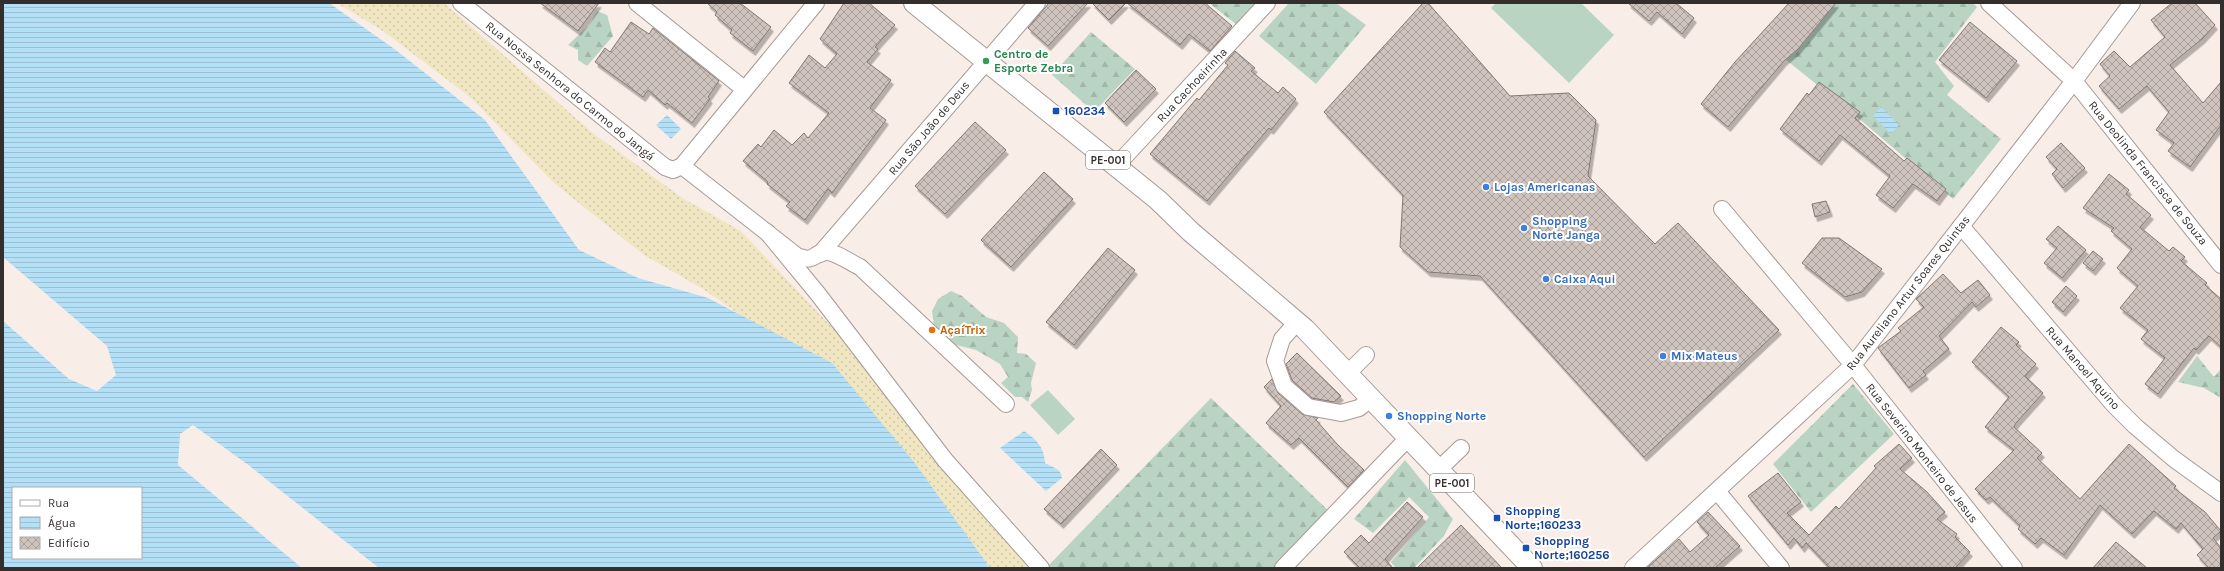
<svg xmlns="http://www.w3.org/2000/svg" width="2224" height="571" font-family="Karla,sans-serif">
	<defs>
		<pattern id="forest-firs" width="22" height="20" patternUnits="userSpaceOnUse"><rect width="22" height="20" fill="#bad4c4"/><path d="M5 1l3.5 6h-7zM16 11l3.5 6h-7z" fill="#a0b6a9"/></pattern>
		<pattern id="sand-dots" width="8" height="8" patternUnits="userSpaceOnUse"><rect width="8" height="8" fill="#f0e6c1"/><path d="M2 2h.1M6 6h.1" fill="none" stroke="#cec6a6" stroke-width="1.8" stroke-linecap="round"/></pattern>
		<pattern id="water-rules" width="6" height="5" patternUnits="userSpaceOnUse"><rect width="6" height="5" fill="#b3dff7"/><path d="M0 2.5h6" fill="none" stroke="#9bc0d4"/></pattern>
		<pattern id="building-cross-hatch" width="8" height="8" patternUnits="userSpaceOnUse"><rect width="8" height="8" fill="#cec3bd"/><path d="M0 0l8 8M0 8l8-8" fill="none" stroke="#a89f9a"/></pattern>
		<filter id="shadow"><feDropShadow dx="2.5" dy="4.5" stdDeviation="0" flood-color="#0004"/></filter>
	</defs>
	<rect width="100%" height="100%" fill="#f9ede8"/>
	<g fill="#bad4c4">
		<polygon points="1496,3 1581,3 1614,35 1569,83 1491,8"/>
		<polygon points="1048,390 1075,419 1058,435 1030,405"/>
	</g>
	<g fill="url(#forest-firs)">
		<polygon points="1209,3 1258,3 1237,25"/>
		<polygon points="1289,3 1336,3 1366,25 1316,84 1259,36"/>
		<polygon points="1830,3 1973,3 1977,7 1935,62 1954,86 1947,95 2001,139 1953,199 1856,116 1780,55"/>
		<polygon points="597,11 607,15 613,36 587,66 578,60 578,50 568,45 589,25"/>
		<polygon points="1091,32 1135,69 1094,112 1052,75"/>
		<polygon points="951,291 962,296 986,317 1004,323 1018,337 1017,353 1026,354 1036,363 1031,383 1032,390 1028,402 1022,397 1015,397 1001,383 1008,377 1000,364 976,350 948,343 934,326 932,311 938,299"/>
		<polygon points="2197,356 2214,377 2221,369 2221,398 2204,388 2178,382"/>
		<polygon points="1853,384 1894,434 1811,512 1773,464"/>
		<polygon points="1211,398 1332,514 1276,568 1046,568"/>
		<polygon points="1405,460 1453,519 1443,537 1414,568 1396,568 1391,562 1429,517 1409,497 1373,533 1354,519"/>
	</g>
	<polygon fill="url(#sand-dots)" points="337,3 444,3 594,134 684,199 741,231 845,341 1033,568 986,568 834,379 703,289 644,255 554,183 470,97 383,31"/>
	<g fill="url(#water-rules)" fill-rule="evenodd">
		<path d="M3 3H329L393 48 485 120 579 250 638 278 708 298 832 363 914 462 990 568H379L247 464 193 425 180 434 178 465 302 568H3V321L69 379 97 391 116 375 107 346 3 257ZM13 488H141V558H13Z"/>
		<polygon points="1881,107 1899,125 1891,134 1873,116"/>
		<polygon points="667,115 681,129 671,139 656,125"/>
		<path d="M1024 431C1037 440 1044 447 1045 463 1052 467 1062 469 1062 478L1046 491 1000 448Z"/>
	</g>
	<g fill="url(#building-cross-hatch)" stroke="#827872" filter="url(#shadow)">
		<polygon points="540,3 599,3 578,31"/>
		<polygon points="707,3 740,3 771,27 753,51 730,33 732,30 715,15 717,12"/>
		<polygon points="844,3 869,3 895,25 875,47 878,49 867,62 891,80 870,108 886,120 832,193 828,189 805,220 786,206 790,202 767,184 768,182 743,161 758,144 761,147 774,130 792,145 804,133 808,138 829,113 789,83 809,55 825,68 837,54 820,39"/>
		<polygon points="1049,3 1088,3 1048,46 1028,28"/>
		<polygon points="1092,3 1126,3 1109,20"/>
		<polygon points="1127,3 1205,3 1232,26 1210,51 1189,34 1180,45"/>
		<polygon points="1423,3 1428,3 1510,96 1569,93 1596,120 1588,176 1655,244 1678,223 1779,330 1644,457 1480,276 1428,272 1400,247 1403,195 1324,112"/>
		<polygon points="1628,3 1676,3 1694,18 1682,34 1657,12 1649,21"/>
		<polygon points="1789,3 1836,3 1798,49 1784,61 1728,127 1701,104 1735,62"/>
		<polygon points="2172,3 2195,3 2215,25 2202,39 2170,65 2203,103 2221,82 2221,125 2190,167 2168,151 2174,143 2156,130 2169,112 2147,86 2119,109 2099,86 2110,76 2100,64 2114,51 2130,67 2165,37 2151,20"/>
		<polygon points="631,22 649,34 653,28 719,81 708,97 710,99 692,123 667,103 665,105 648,90 643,97 595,62 605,48 610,52"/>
		<polygon points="1970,22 2017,61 1986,98 1939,60"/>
		<polygon points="1235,51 1255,68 1251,71 1278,93 1283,87 1296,99 1271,130 1269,128 1207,201 1150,154 1197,98 1199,100 1228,65 1225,63"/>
		<polygon points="1136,70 1156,89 1124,122 1105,103"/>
		<polygon points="1819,82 1860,112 1855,118 1904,161 1907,158 1946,189 1937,201 1913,184 1893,208 1876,195 1890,176 1840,135 1819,161 1780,129 1807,93 1809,95"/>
		<polygon points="975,122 1006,150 945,214 915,186"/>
		<polygon points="2061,143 2085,168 2063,188 2052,174 2057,169 2046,157"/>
		<polygon points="1044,172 1073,199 1011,267 981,240"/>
		<polygon points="2109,174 2129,190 2126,194 2151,215 2140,227 2169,251 2173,247 2185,257 2181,261 2207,283 2205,285 2221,299 2221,347 2209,336 2196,350 2194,348 2158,394 2145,384 2165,358 2141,339 2148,330 2120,308 2138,286 2117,268 2132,249 2111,231 2114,228 2083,208"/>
		<polygon points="1826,201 1830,212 1815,217 1812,204"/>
		<polygon points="2058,226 2086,250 2062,278 2044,263 2057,248 2046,239"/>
		<polygon points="1822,238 1839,238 1882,269 1862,292 1845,297 1802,263"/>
		<polygon points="1108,248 1135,270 1074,345 1046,322"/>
		<polygon points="2093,251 2103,259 2093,271 2083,263"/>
		<polygon points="1943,274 1961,293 1978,280 1990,295 1976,307 1972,302 1939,336 1949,349 1923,371 1926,375 1909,388 1878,348 1901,331 1898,328 1924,307 1916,299"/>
		<polygon points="2066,286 2077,296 2063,312 2052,302"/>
		<polygon points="2001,327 2019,342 2016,345 2036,364 2025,376 2043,393 2016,423 2014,427 2042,453 2037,458 2080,499 2129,444 2176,486 2174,488 2205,512 2221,531 2213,538 2221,548 2221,568 2209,568 2197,555 2203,549 2181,523 2176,529 2154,511 2132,534 2100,505 2064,555 2041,538 2035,544 2018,529 2020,526 1990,497 1986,500 1975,489 2014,450 1985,427 2009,397 1972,362"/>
		<polygon points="1297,353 1341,396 1334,402 1312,398 1292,380 1286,364"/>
		<polygon points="1272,379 1278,393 1302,414 1318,418 1316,420 1337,444 1364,470 1348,487 1299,438 1291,445 1266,423 1281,406 1264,387"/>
		<polygon points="1899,444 1912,458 1900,469 1927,492 1945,512 1937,519 1957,534 1955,537 1970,552 1955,568 1830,568 1806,543 1802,548 1794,538 1788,545 1748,496 1778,473 1801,502 1787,513 1809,535 1836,506 1839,509 1876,468 1874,466"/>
		<polygon points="1101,449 1117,465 1061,524 1044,509"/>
		<polygon points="1407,502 1423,517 1385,559 1393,568 1360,568 1344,552 1361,535 1369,543"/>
		<polygon points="1708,512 1740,546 1715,568 1647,568 1679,539 1690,552 1709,535 1697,522"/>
		<polygon points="1461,525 1502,568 1417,568"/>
		<polygon points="2116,542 2147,568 2093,568"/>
	</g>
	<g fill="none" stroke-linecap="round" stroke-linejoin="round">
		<defs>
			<g id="minor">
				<polyline points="461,3 665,167 673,170 682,166 816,3"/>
				<polyline points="637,3 744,89"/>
				<polyline points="1989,3 2074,81 2221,265"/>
				<path d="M682 166 797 256C816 263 811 254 825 252 835 251 851 263 860 267L1006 404"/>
				<polyline points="1116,166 1267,3"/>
				<polyline points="1722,209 1853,365 2014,568"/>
				<polyline points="1961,226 2114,405 2135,426 2174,459 2221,493"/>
				<polyline points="767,232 818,294 945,460 1041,568"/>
				<polyline points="820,254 1037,3"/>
				<polyline points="1297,322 1282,339 1275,361 1284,386 1308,407 1341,413 1359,408 1372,398"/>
				<polyline points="1348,373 1366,355"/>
				<polyline points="1439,469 1461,448"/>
				<polyline points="1717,491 1781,568"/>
				<polyline points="1283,568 1409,437"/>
				<polyline points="1633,568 1853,365 2074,81 2132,3"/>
			</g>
			<polyline id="major" points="914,3 1158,200 1191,232 1305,329 1532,568"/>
		</defs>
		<use href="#minor" stroke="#a59a96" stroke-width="18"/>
		<use href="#major" stroke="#a59a96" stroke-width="22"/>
		<use href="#minor" stroke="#fff" stroke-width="16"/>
		<use href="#major" stroke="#fff" stroke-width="20"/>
	</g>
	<circle fill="#2e9e5b" stroke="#fff" stroke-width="1.5" cx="986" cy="61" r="4"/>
	<g fill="#1a4fb4" stroke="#fff" stroke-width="1.5">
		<rect x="1052" y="107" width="8" height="8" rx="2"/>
		<rect x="1493" y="514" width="8" height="8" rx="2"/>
		<rect x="1522" y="544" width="8" height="8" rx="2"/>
	</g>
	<g fill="#3f7fe0" stroke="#fff" stroke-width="1.5">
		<circle cx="1486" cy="187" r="4"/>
		<circle cx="1524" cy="228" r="4"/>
		<circle cx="1546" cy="279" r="4"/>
		<circle cx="1663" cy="356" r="4"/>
		<circle cx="1389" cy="416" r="4"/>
	</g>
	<circle fill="#e8710a" stroke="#fff" stroke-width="1.5" cx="932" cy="330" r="4"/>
	<g text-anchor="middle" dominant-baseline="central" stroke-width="4" stroke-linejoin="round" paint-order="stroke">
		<g fill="#fff" stroke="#716d6c" stroke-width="1">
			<rect x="1086" y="151" width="44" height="18" rx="3"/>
			<rect x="1430" y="474" width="44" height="18" rx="3"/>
		</g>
		<g font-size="11" font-weight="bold" fill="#342f2d">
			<text x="1108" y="160">PE-001</text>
			<text x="1452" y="483">PE-001</text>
		</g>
		<g font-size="12" font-weight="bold" fill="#27864d" stroke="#fff" text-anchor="start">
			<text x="994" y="54">Centro de<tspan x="994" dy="14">Esporte Zebra</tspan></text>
		</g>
		<g font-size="12" fill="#342f2d" stroke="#fff">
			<text transform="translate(1192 85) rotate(-47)">Rua Cachoeirinha</text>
			<text transform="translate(570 91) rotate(39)">Rua Nossa Senhora do Carmo do Jangá</text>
			<text transform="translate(929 128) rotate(-50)">Rua São João de Deus</text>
			<text transform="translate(2148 173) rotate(51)">Rua Deolinda Francisca de Souza</text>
			<text transform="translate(1908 293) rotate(-52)">Rua Aureliano Artur Soares Quintas</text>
			<text transform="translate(2083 368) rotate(49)">Rua Manoel Aquino</text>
			<text transform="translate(1922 453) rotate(52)">Rua Severino Monteiro de Jesus</text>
		</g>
		<g font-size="12" font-weight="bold" fill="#164399" stroke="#fff" text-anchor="start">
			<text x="1064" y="111">160234</text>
			<text x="1505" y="511">Shopping<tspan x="1505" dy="14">Norte;160233</tspan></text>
			<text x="1534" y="541">Shopping<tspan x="1534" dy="14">Norte;160256</tspan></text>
		</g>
		<g font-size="12" font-weight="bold" fill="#366cbe" stroke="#fff" text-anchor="start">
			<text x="1494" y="187">Lojas Americanas</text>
			<text x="1532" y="221">Shopping<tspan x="1532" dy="14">Norte Janga</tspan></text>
			<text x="1554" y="279">Caixa Aqui</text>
			<text x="1671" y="356">Mix Mateus</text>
			<text x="1397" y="416">Shopping Norte</text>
		</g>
		<g font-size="12" font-weight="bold" fill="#c56008" stroke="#fff" text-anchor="start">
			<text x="940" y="330">AçaíTrix</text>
		</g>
	</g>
	<rect width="2224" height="571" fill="none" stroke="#342f2d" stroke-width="8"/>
	<rect x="12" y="487" width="130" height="72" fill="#ffffff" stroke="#aeacab"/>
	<rect x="20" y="500" width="20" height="6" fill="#ffffff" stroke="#aeacab"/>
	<text x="48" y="507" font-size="12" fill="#342f2d">Rua</text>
	<rect x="20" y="517" width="20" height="12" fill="url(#water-rules)" stroke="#aeacab"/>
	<text x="48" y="527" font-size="12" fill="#342f2d">Água</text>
	<rect x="20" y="537" width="20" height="12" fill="url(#building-cross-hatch)" stroke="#aeacab"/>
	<text x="48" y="547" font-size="12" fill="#342f2d">Edifício</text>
</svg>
